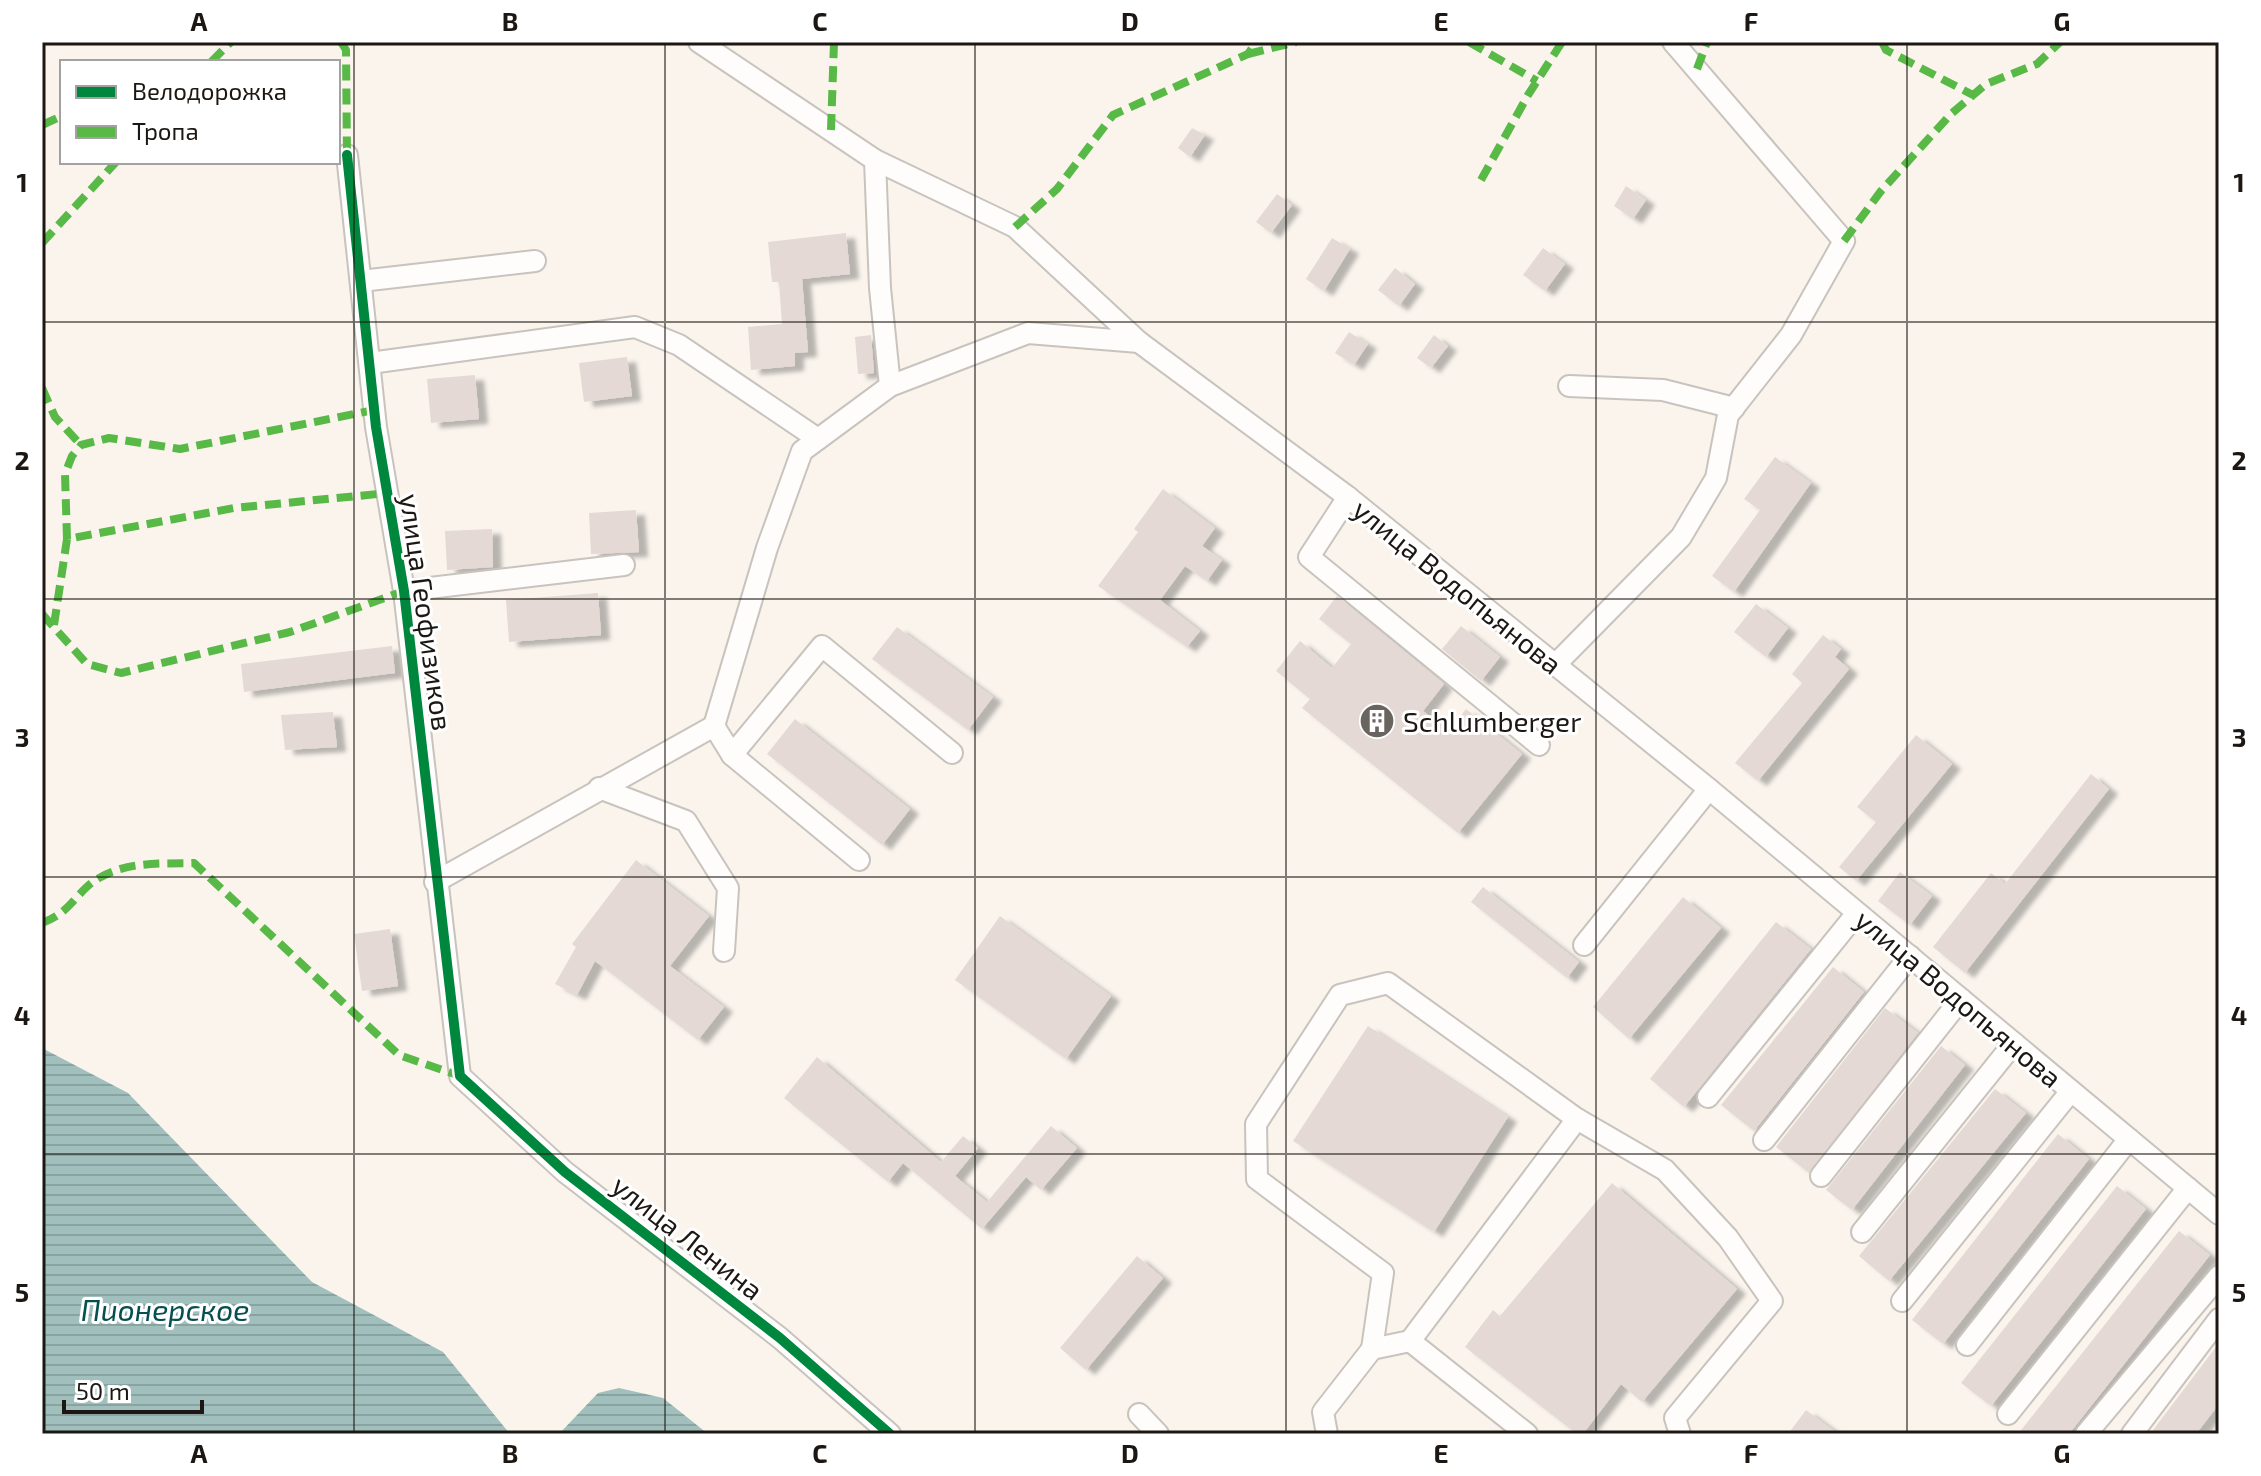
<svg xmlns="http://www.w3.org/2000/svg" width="2261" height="1476" font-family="'Exo 2',sans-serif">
	<defs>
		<pattern id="water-rules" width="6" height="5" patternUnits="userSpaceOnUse" patternTransform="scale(2)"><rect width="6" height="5" fill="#a0bfbd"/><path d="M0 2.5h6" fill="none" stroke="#89a3a1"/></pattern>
		<filter id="shadow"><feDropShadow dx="9" dy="5" stdDeviation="2" flood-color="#0004"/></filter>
	</defs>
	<rect width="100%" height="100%" fill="#faf4ed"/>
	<g fill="url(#water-rules)">
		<polygon points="42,1048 128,1093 312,1282 443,1352 510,1434 42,1434"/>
		<polygon points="619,1388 663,1398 708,1434 559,1434 598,1393"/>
	</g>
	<g fill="#e4d9d4" filter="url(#shadow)">
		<polygon points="1192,128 1205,135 1190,157 1178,148"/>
		<polygon points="1626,186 1646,200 1633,219 1614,206"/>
		<polygon points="1277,194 1292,205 1271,233 1256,222"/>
		<polygon points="846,233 850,274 802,279 808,352 795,353 795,366 751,370 748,327 782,324 779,282 772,282 768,242"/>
		<polygon points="1332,238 1350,249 1324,291 1306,279"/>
		<polygon points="1543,248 1565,264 1545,291 1523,275"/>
		<polygon points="1395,268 1415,284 1399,306 1378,290"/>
		<polygon points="1349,332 1368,344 1354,365 1335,353"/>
		<polygon points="871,335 874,373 858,374 855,337"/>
		<polygon points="1434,335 1448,346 1431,368 1417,358"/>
		<polygon points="627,357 632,396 584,402 579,363"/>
		<polygon points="475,375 479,419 431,423 427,379"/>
		<polygon points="1775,457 1811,483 1734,592 1712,576 1760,510 1744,499"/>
		<polygon points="1163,489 1215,528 1202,546 1222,560 1207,581 1185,566 1160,600 1200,631 1187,647 1098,586 1138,532 1134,529"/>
		<polygon points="636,510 639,552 591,554 589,513"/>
		<polygon points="492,529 493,567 447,570 445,531"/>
		<polygon points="598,593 601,635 509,642 506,600"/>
		<polygon points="1337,596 1444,684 1423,711 1449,732 1466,709 1522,754 1458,833 1302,708 1310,699 1276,671 1300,641 1332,668 1351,644 1319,619"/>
		<polygon points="1756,604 1788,628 1766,657 1734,632"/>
		<polygon points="1461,626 1500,657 1481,681 1442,649"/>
		<polygon points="897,627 993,697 968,730 872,659"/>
		<polygon points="1823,635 1841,649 1835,657 1849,669 1758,781 1735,763 1802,683 1792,674"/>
		<polygon points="392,646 395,673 244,692 241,664"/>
		<polygon points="333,712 337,747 285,750 281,715"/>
		<polygon points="795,719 910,809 882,845 767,754"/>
		<polygon points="1916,735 1952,764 1856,881 1839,867 1876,822 1857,807"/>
		<polygon points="2091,774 2109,789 1965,973 1933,947 1991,873 2005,884"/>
		<polygon points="636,860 709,916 670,966 724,1007 698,1040 595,961 577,995 555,984 576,947 572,944"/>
		<polygon points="1900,872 1932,896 1910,925 1878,901"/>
		<polygon points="1483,887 1579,962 1567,978 1471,902"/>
		<polygon points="1683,897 1721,928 1629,1039 1593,1007"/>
		<polygon points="1000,916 1111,996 1066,1059 955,980"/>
		<polygon points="1776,922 1811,949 1684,1107 1650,1079"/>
		<polygon points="390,929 398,986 362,991 354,934"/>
		<polygon points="1833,967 1864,992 1754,1131 1721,1105"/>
		<polygon points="1885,1008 1918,1033 1809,1173 1776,1147"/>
		<polygon points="1368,1026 1508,1117 1434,1232 1293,1141"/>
		<polygon points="1941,1046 1965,1065 1852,1210 1826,1190"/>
		<polygon points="817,1057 941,1162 963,1136 978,1148 955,1176 987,1202 1051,1126 1077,1148 1041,1190 1026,1177 982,1229 903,1163 888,1182 784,1098"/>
		<polygon points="1995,1089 2026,1113 1889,1281 1859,1256"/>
		<polygon points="2058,1134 2089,1159 1943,1344 1912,1320"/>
		<polygon points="1612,1183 1737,1289 1642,1402 1621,1384 1583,1434 1577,1434 1465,1347 1493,1310 1500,1316"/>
		<polygon points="2117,1186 2146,1209 1991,1406 1961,1383"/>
		<polygon points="2179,1231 2210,1255 2069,1434 2018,1434"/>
		<polygon points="1137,1256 1163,1278 1086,1370 1060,1348"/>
		<polygon points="2219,1343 2219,1404 2196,1434 2150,1434"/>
		<polygon points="1806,1410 1838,1434 1788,1434"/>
	</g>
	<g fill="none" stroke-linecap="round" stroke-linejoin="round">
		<defs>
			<g id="minor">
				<polyline points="699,42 875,160 1015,227 1139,342 1348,497 1709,789 2219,1214"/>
				<polyline points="347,155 376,427 404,591 460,1076 565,1172 780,1338 890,1434"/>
				<polyline points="875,160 880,288 890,386"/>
				<polyline points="361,281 535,261"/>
				<polyline points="370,363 635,327 679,345 818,439"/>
				<polyline points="1569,386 1663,390 1734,408"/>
				<polyline points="1348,497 1309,557 1539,745"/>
				<polyline points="404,591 624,565"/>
				<polyline points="1555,665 1681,537 1716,478 1728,415 1791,335 1844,241 1673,42"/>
				<polyline points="714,726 767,548 802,451 890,386 1028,333 1139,342"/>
				<polyline points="714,726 732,755 822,646 952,753"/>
				<polyline points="732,755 859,860"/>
				<polyline points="599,788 686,821 728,888 724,951"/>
				<polyline points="435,882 714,726"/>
				<polyline points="1584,945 1709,789"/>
				<polyline points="1708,1097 1857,913"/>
				<polyline points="1764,1140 1910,956"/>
				<polyline points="1821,1176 1961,999"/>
				<polyline points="1862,1232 2014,1043"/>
				<polyline points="1902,1301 2071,1091"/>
				<polyline points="1410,1341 1527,1434"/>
				<polyline points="1967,1345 2129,1139"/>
				<polyline points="1372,1349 1383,1273 1257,1179 1256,1124 1340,995 1388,983 1577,1119 1665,1170 1728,1238 1772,1301 1675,1418 1680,1434"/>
				<polyline points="1139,1414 1158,1434"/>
				<polyline points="2008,1414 2188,1188"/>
				<polyline points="1327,1434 1323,1412 1372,1349 1410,1341 1577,1119"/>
				<polyline points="2086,1434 2219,1276"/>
				<polyline points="2132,1434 2219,1319"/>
			</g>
		</defs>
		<use href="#minor" stroke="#c8c3bd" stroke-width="24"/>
		<use href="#minor" stroke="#fefdfc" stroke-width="20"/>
		<g stroke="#58b947" stroke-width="8" stroke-dasharray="16 8" stroke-linecap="butt">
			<polyline points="341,42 346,50 347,155"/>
			<polyline points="1469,42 1537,81"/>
			<polyline points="1882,42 1886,50 1973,95"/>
			<polyline points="1248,54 1296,42"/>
			<polyline points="211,62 231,42"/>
			<polyline points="1697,69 1707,42"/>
			<polyline points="42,125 62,116"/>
			<polyline points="831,130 834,42"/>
			<polyline points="1481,180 1528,95 1562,42"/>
			<polyline points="1015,227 1057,189 1113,115 1248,54 1256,42"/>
			<polyline points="1844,241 1881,191 1951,114 1986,84 2037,64 2060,42"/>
			<polyline points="42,243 116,162"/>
			<polyline points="42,388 55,417 81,445"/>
			<polyline points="67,539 65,474 72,456 81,445 109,438 180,449 374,410"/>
			<polyline points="42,614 87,664 121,673 290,632 404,591"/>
			<polyline points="54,625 67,539 234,508 388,493"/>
			<path d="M42 923C73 912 77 889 101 877 129 861 163 864 194 863L399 1055 460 1076"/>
		</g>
		<defs>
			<polyline id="cycleway" points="347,155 376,427 404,591 460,1076 565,1172 780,1338 890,1434"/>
		</defs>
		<use href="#cycleway" stroke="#fff" stroke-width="15"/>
		<use href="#cycleway" stroke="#00873e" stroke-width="10"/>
	</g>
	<path fill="none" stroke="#1c1712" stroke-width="2" stroke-opacity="0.55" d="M354 42V1434M665 42V1434M975 42V1434M1286 42V1434M1596 42V1434M1907 42V1434M42 322H2219M42 599H2219M42 877H2219M42 1154H2219"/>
	<defs>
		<symbol id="building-disc" viewBox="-11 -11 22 22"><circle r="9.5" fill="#6a645f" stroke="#fff"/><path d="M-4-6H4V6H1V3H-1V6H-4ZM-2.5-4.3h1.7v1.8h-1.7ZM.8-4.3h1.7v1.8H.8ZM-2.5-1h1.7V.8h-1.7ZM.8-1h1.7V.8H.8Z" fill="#fff"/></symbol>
	</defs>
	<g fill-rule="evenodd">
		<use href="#building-disc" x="1357" y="701" width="40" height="40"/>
	</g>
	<g text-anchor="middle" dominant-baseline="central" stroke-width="6" stroke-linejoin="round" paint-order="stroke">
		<g font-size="28" fill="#1c1712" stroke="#fff">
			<text transform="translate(1458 586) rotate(39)">улица Водопьянова</text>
			<text transform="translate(427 612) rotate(82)">улица Геофизиков</text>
			<text transform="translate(1959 998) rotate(40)">улица Водопьянова</text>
			<text transform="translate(688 1237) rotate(38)">улица Ленина</text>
		</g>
		<g font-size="28" fill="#1c1712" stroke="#fff" text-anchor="start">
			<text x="1403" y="721">Schlumberger</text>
		</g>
		<g font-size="30" font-style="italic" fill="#054f50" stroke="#fff">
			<text x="165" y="1309">Пионерское</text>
		</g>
	</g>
	<rect width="2261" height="1476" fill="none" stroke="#ffffff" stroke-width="88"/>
	<rect x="60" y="60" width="280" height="104" fill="#ffffff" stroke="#a4a2a0" stroke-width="2"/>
	<rect x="76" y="86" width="40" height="12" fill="#00873e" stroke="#a4a2a0" stroke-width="2"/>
	<text x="132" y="100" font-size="24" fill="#1c1712">Велодорожка</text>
	<rect x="76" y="126" width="40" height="12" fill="#58b947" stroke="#a4a2a0" stroke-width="2"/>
	<text x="132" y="140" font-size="24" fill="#1c1712">Тропа</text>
	<path d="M64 1400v12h138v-12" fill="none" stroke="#1c1712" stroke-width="4"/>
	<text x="76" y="1400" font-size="24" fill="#1c1712" stroke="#ffffff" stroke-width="6" paint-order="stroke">50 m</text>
	<rect x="44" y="44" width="2173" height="1388" fill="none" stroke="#1c1712" stroke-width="3"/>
	<g font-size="26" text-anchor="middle" font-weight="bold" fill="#1c1712">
		<text x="199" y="31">A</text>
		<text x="510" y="31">B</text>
		<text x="820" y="31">C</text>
		<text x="1130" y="31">D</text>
		<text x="1441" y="31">E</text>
		<text x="1751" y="31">F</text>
		<text x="2062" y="31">G</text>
		<text x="22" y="192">1</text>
		<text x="2239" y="192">1</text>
		<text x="22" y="470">2</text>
		<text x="2239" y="470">2</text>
		<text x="22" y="747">3</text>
		<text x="2239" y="747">3</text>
		<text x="22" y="1025">4</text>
		<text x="2239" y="1025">4</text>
		<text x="22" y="1302">5</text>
		<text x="2239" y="1302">5</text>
		<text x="199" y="1463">A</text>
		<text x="510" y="1463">B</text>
		<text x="820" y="1463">C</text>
		<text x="1130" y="1463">D</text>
		<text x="1441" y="1463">E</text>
		<text x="1751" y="1463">F</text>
		<text x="2062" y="1463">G</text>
	</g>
</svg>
